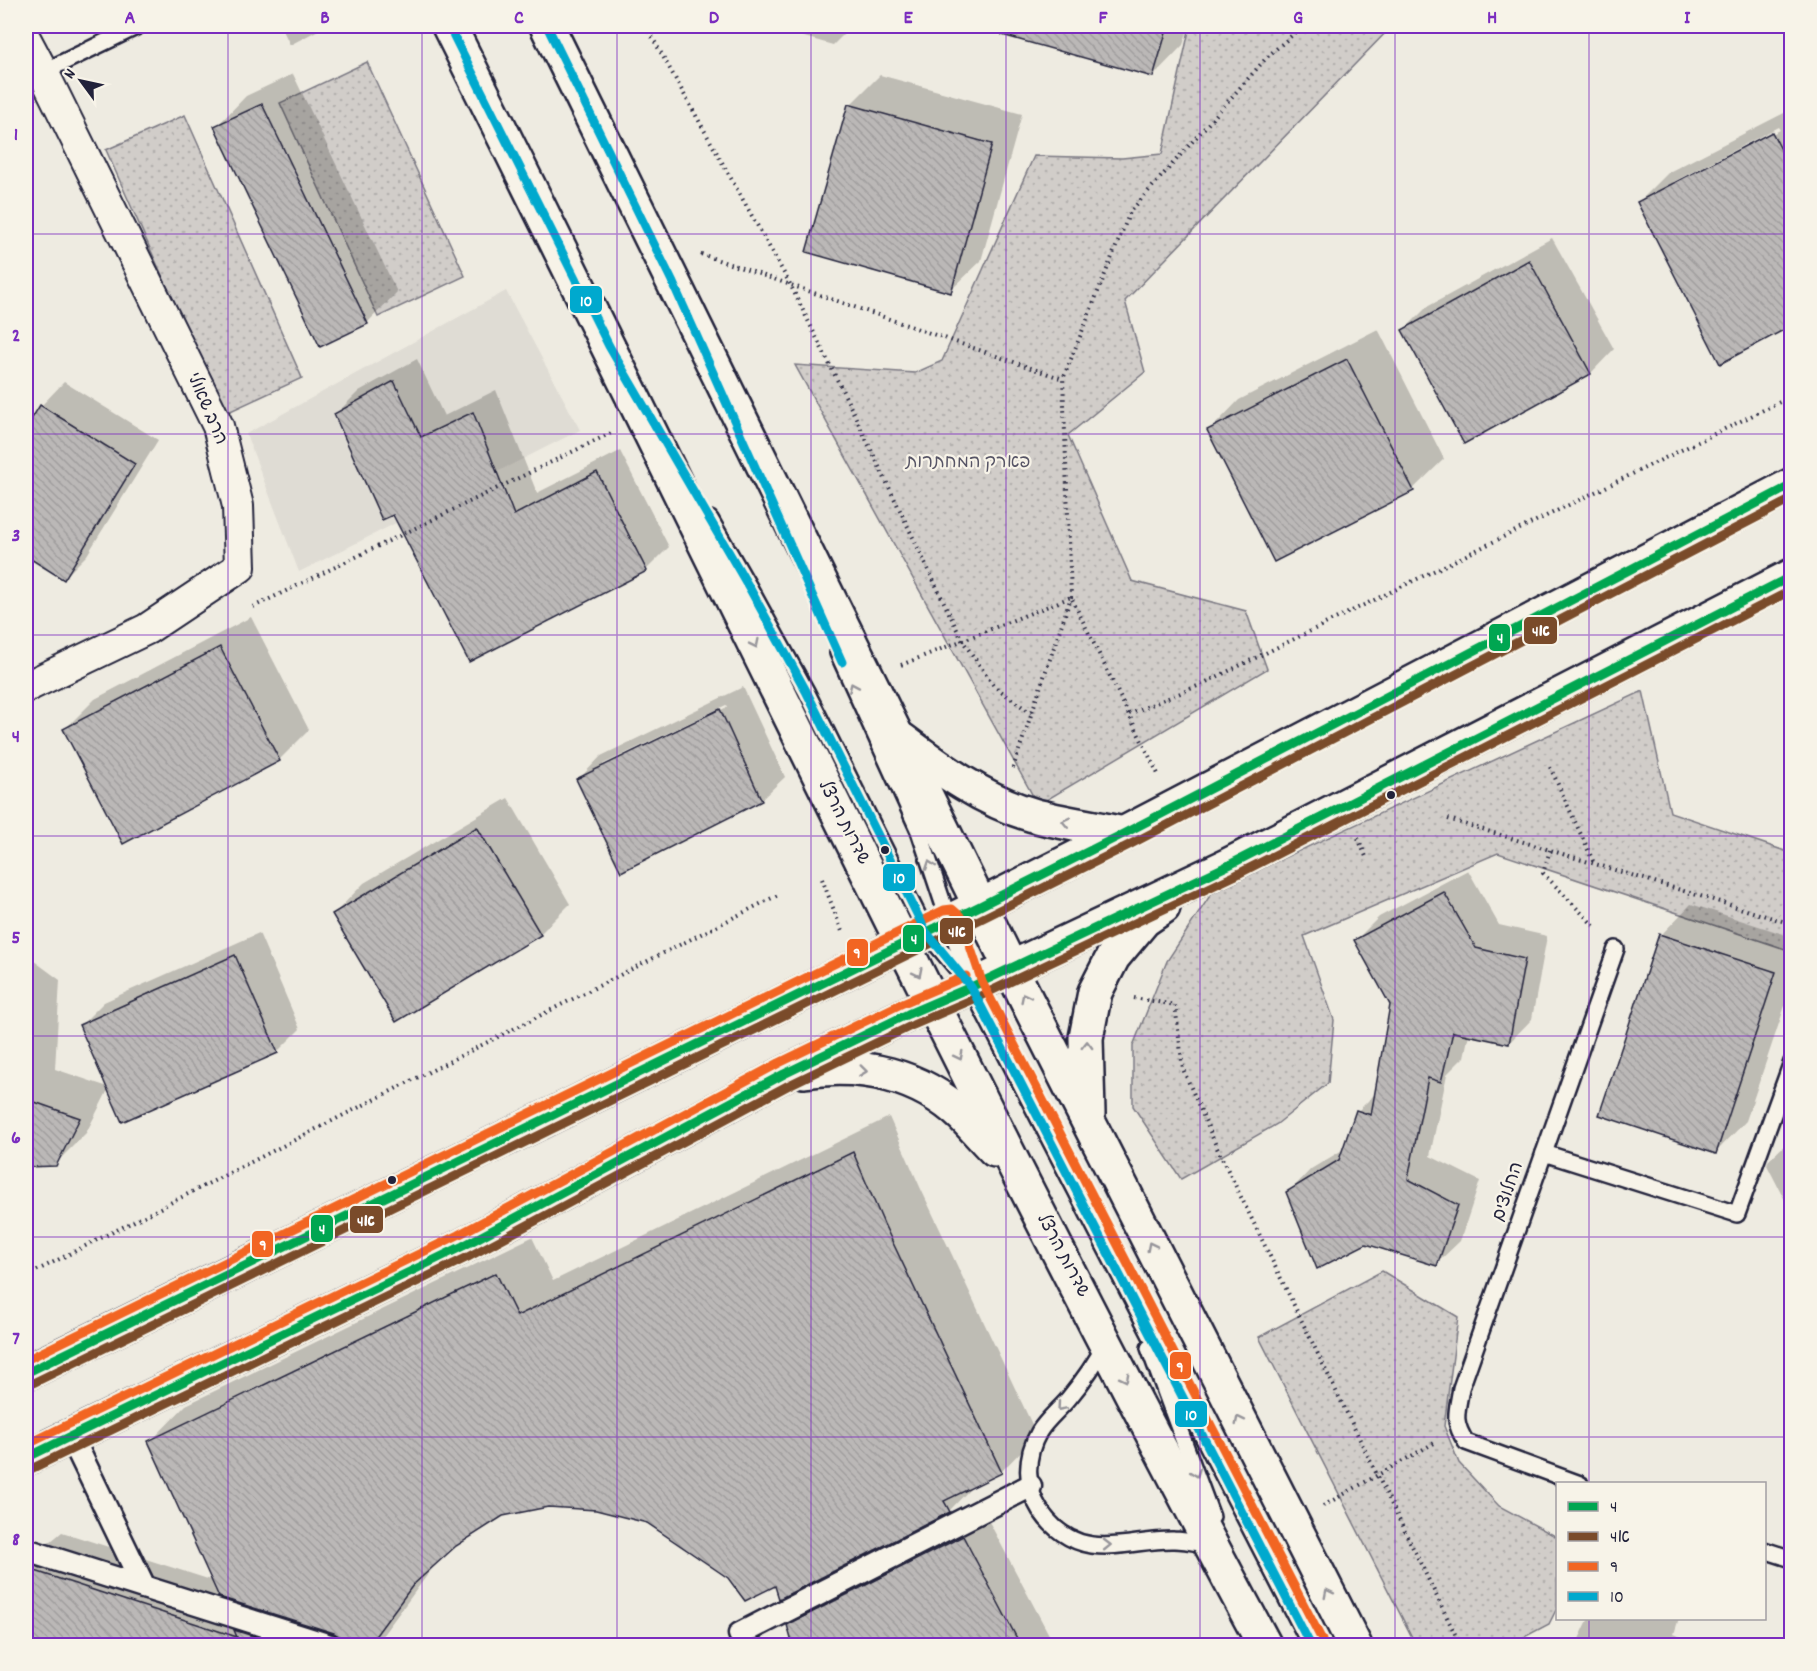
<svg xmlns="http://www.w3.org/2000/svg" width="1817" height="1671" font-family="Dekko,'Playpen Sans Hebrew',sans-serif">
	<defs>
		<pattern id="grass-dots" width="8" height="8" patternUnits="userSpaceOnUse" patternTransform="scale(1.5)"><rect width="8" height="8" fill="#d1cdc9"/><path d="M2 2h.1M6 6h.1" fill="none" stroke="#b3b0ae" stroke-width="1.8" stroke-linecap="round"/></pattern>
		<pattern id="building-back-hatch" width="6" height="6" patternUnits="userSpaceOnUse" patternTransform="scale(1.5)"><rect width="6" height="6" fill="#bbb8b7"/><path d="M-1 5l2 2M0 0l6 6M5-1l2 2" fill="none" stroke="#a09e9e"/></pattern>
	</defs>
	<rect width="100%" height="100%" fill="#eeebe1"/>
	<filter id="ink" filterUnits="userSpaceOnUse"><feTurbulence type="fractalNoise" baseFrequency=".0167" numOctaves="2"/><feDisplacementMap in="SourceGraphic" scale="12" xChannelSelector="R" yChannelSelector="G"/><feConvolveMatrix kernelMatrix="1 2 1 2 8 2 1 2 1" color-interpolation-filters="sRGB"/></filter>
	<g filter="url(#ink)">
		<polygon fill="#dfdcd4" points="506,291 580,430 299,572 246,434"/>
		<g fill="url(#grass-dots)" stroke="#7a7882" stroke-width="1.5">
			<polygon points="1190,26 1392,26 1125,301 1145,372 1068,435 1132,581 1246,611 1267,669 1038,805 795,365 915,373 942,361 1034,156 1122,158 1162,154"/>
			<polygon points="367,62 465,276 378,317 280,103"/>
			<polygon points="185,115 302,378 224,414 106,150"/>
			<polygon points="1643,691 1670,812 1791,853 1791,951 1498,853 1304,936 1334,1020 1328,1083 1277,1124 1181,1179 1133,1106 1133,1046 1167,961 1213,891"/>
			<polygon points="1382,1271 1458,1317 1444,1426 1459,1463 1499,1506 1557,1537 1557,1608 1549,1624 1509,1645 1416,1645 1259,1337"/>
		</g>
		<g fill="#0003" fill-rule="evenodd">
			<polygon points="281,26 326,26 290,45"/>
			<polygon points="765,26 852,26 833,45"/>
			<polygon points="999,26 1189,26 1183,45 1153,76 997,32"/>
			<polygon points="293,74 397,292 367,323 216,127 246,96"/>
			<polygon points="880,75 1022,114 981,261 950,291 850,105"/>
			<path d="M1792 109V325L1720 362 1639 202 1669 172ZM1778 127 1780 130 1673 185V182Z"/>
			<polygon points="1552,238 1614,349 1591,373 1465,442 1404,330 1427,307"/>
			<polygon points="1378,329 1444,459 1413,489 1209,431 1239,400"/>
			<polygon points="417,359 444,416 496,390 537,493 620,451 669,547 646,570 394,513 336,414 359,391"/>
			<polygon points="64,382 158,440 87,555 64,578 26,555 26,431 41,406"/>
			<polygon points="251,617 309,730 279,760 65,729 95,699"/>
			<path d="M743 687 785 777 761 800 578 780 601 756ZM726 705 727 707 603 768V764Z"/>
			<polygon points="508,798 570,904 540,934 334,914 364,883"/>
			<polygon points="1468,870 1499,925 1547,936 1532,1019 1509,1043 1469,1034 1464,1057 1447,1074 1430,1156 1480,1181 1460,1241 1436,1264 1288,1193 1311,1169 1344,1149 1358,1111 1376,1093 1392,1004 1356,940 1379,917"/>
			<polygon points="1691,904 1792,937 1792,985 1746,1121 1716,1152 1661,935"/>
			<polygon points="259,933 300,1029 277,1052 109,1088 86,1133 55,1164 26,1165 26,955 60,980 55,1069 108,1087 81,1025 104,1002"/>
			<polygon points="889,1117 920,1187 1037,1435 1001,1472 975,1484 949,1511 776,1584 729,1577 648,1522 596,1508 548,1505 503,1515 455,1545 440,1558 382,1636 413,1646 26,1646 26,1562 62,1532 214,1581 150,1442 186,1405 532,1237 553,1281"/>
			<polygon points="1792,1138 1792,1214 1767,1165 1768,1161"/>
			<polygon points="985,1514 1055,1646 794,1646 788,1626 811,1603"/>
			<polygon points="1589,1618 1679,1618 1674,1634 1702,1646 1565,1646 1579,1639"/>
		</g>
		<g fill="url(#building-back-hatch)" stroke="#22223b" stroke-width="1.5">
			<polygon points="1003,26 1168,26 1153,77 1002,35"/>
			<polygon points="262,104 368,324 320,347 214,126"/>
			<polygon points="848,104 992,144 951,293 806,252"/>
			<polygon points="1772,132 1791,169 1791,326 1720,364 1637,202"/>
			<polygon points="1529,260 1591,374 1464,444 1402,330"/>
			<polygon points="1347,359 1414,491 1274,562 1207,430"/>
			<polygon points="394,381 421,437 473,412 514,515 597,472 647,571 469,662 393,515 382,520 334,414"/>
			<polygon points="40,405 135,464 64,580 26,556 26,428"/>
			<polygon points="220,647 280,761 123,844 63,729"/>
			<polygon points="720,709 762,801 621,872 576,779"/>
			<polygon points="477,827 541,935 396,1022 332,914"/>
			<polygon points="1444,892 1476,948 1525,959 1509,1044 1453,1032 1441,1082 1428,1078 1408,1179 1458,1205 1448,1234 1437,1266 1366,1244 1317,1269 1286,1192 1339,1160 1356,1110 1371,1115 1390,1005 1354,940"/>
			<polygon points="1659,934 1776,972 1716,1154 1599,1115"/>
			<polygon points="235,955 278,1053 122,1122 79,1025"/>
			<polygon points="26,1099 80,1118 56,1166 26,1167"/>
			<polygon points="853,1152 884,1224 1002,1473 944,1501 950,1512 779,1599 775,1586 745,1601 728,1578 647,1523 596,1510 548,1507 503,1516 456,1546 413,1585 368,1646 343,1646 340,1637 334,1633 219,1597 148,1441 496,1273 517,1316"/>
			<polygon points="963,1536 1021,1646 793,1646 787,1625"/>
			<polygon points="26,1568 237,1637 234,1630 284,1646 26,1646"/>
		</g>
		<g fill="none" stroke-linecap="round" stroke-linejoin="round">
			<defs>
				<g id="service">
					<polyline points="43,72 138,26"/>
					<polyline points="710,519 750,589 806,691 926,932 964,977"/>
					<polyline points="838,653 919,831 971,987 1311,1646"/>
					<polyline points="1544,1153 1616,949"/>
					<path d="M1105 1345C1095 1364 1083 1381 1069 1398 1060 1409 1046 1420 1039 1432 1025 1456 1025 1487 1040 1510 1052 1528 1070 1542 1092 1545 1119 1549 1147 1539 1174 1540 1185 1540 1198 1543 1210 1545"/>
					<polyline points="1149,1348 1212,1517"/>
					<path d="M1580 1484 1466 1442C1452 1421 1457 1412 1461 1388L1544 1153 1737 1214 1792 1062"/>
					<polyline points="1764,1550 1792,1559"/>
				</g>
				<g id="pedestrian">
					<polyline points="71,1436 144,1587"/>
					<polyline points="26,1550 330,1646"/>
					<polyline points="740,1634 1030,1486"/>
				</g>
				<polyline id="minor" points="26,40 43,72 218,426 238,506 240,567 147,629 26,687"/>
				<g id="secondary">
					<path d="M449 26C719 566 978 1113 1265 1646"/>
					<polyline points="547,26 1027,1001 1355,1646"/>
					<path d="M902 740C942 770 984 801 1033 815 1062 823 1093 827 1123 834"/>
					<path d="M804 1071C862 1062 920 1075 963 1116 974 1127 984 1139 995 1150"/>
					<polyline points="1088,1114 1086,1038 1095,992 1113,957 1144,920 1163,907"/>
					<polyline points="26,1373 980,906 1123,834 1792,485"/>
					<polyline points="26,1458 463,1246 784,1074 908,1014 971,987 1229,865 1792,576"/>
				</g>
			</defs>
			<use href="#service" stroke="#22223b" stroke-width="20"/>
			<use href="#pedestrian" stroke="#22223b" stroke-width="27"/>
			<use href="#minor" stroke="#22223b" stroke-width="34"/>
			<use href="#secondary" stroke="#22223b" stroke-width="38"/>
			<g stroke="#22223b" stroke-width="4" stroke-dasharray="1.5 4.5" stroke-linecap="butt">
				<polyline points="646,26 790,284 854,414 962,640 994,686 1031,713"/>
				<polyline points="701,254 1063,379"/>
				<polyline points="253,607 611,433"/>
				<polyline points="901,665 1071,597 1158,774"/>
				<polyline points="1129,714 1200,685 1792,396"/>
				<polyline points="1550,767 1594,863"/>
				<polyline points="1013,768 1071,597 1063,379 1130,212 1269,55 1303,26"/>
				<polyline points="1448,819 1792,924"/>
				<polyline points="1358,838 1367,859"/>
				<polyline points="1550,850 1543,873 1597,929"/>
				<polyline points="822,879 843,934"/>
				<polyline points="1134,998 1175,1005 1183,1069 1217,1148 1461,1646"/>
				<polyline points="26,1276 780,894"/>
				<polyline points="1323,1506 1436,1442"/>
			</g>
			<use href="#service" stroke="#f7f3e8" stroke-width="15"/>
			<use href="#pedestrian" stroke="#f7f3e8" stroke-width="22"/>
			<use href="#minor" stroke="#f7f3e8" stroke-width="30"/>
			<use href="#secondary" stroke="#f7f3e8" stroke-width="33"/>
			<defs>
				<g id="bus-1">
					<polyline points="26,1373 980,906 1123,834 1792,485"/>
					<polyline points="26,1458 463,1246 784,1074 908,1014 971,987 1229,865 1792,576"/>
				</g>
				<g id="bus-2">
					<polyline points="31,1384 985,917 1129,845 1792,499"/>
					<polyline points="31,1469 468,1257 789,1085 913,1025 976,998 1234,876 1792,590"/>
				</g>
				<g id="bus-3">
					<polyline points="26,1360 944,910 952,909 960,916 982,982 1322,1640"/>
					<polyline points="26,1445 458,1235 779,1063 903,1003 966,976"/>
				</g>
				<g id="bus-4">
					<polyline points="449,26 609,346 750,589 806,691 926,932 971,987 1311,1646"/>
					<polyline points="547,26 673,283 842,662"/>
				</g>
			</defs>
			<use href="#bus-1" stroke="#f7f3e8" stroke-width="14"/>
			<use href="#bus-2" stroke="#f7f3e8" stroke-width="14"/>
			<use href="#bus-3" stroke="#f7f3e8" stroke-width="14"/>
			<use href="#bus-4" stroke="#f7f3e8" stroke-width="14"/>
			<use href="#bus-1" stroke="#00a651" stroke-width="9"/>
			<use href="#bus-2" stroke="#7a4b2a" stroke-width="9"/>
			<use href="#bus-3" stroke="#f26522" stroke-width="9"/>
			<use href="#bus-4" stroke="#00a9ce" stroke-width="9"/>
		</g>
		<defs><path id="oneway-chevron" d="M-2-3.5L2.5 0L-2 3.5" fill="none" stroke-width="1.6" stroke-linecap="round" stroke-linejoin="round" transform="scale(1.5)"/></defs>
		<g stroke="#97959a">
			<use href="#oneway-chevron" transform="translate(755 644) rotate(64)"/>
			<use href="#oneway-chevron" transform="translate(853 687) rotate(-114)"/>
			<use href="#oneway-chevron" transform="translate(1066 822) rotate(-168)"/>
			<use href="#oneway-chevron" transform="translate(930 865) rotate(-109)"/>
			<use href="#oneway-chevron" transform="translate(918 973) rotate(63)"/>
			<use href="#oneway-chevron" transform="translate(1025 997) rotate(-116)"/>
			<use href="#oneway-chevron" transform="translate(1087 1045) rotate(-89)"/>
			<use href="#oneway-chevron" transform="translate(959 1056) rotate(63)"/>
			<use href="#oneway-chevron" transform="translate(863 1071) rotate(7)"/>
			<use href="#oneway-chevron" transform="translate(1151 1246) rotate(-117)"/>
			<use href="#oneway-chevron" transform="translate(1125 1378) rotate(63)"/>
			<use href="#oneway-chevron" transform="translate(1061 1407) rotate(131)"/>
			<use href="#oneway-chevron" transform="translate(1239 1420) rotate(-117)"/>
			<use href="#oneway-chevron" transform="translate(1196 1473) rotate(69)"/>
			<use href="#oneway-chevron" transform="translate(1107 1545) rotate(-1)"/>
			<use href="#oneway-chevron" transform="translate(1328 1593) rotate(-117)"/>
		</g>
	</g>
	<path fill="none" stroke="#7b2cbf" stroke-width="1.5" stroke-opacity="0.55" d="M228 26V1646M422 26V1646M617 26V1646M811 26V1646M1006 26V1646M1200 26V1646M1395 26V1646M1589 26V1484M26 234H1792M26 434H1792M26 635H1792M26 836H1792M26 1036H1792M26 1237H1792M26 1437H1792M1589 1618V1646"/>
	<g fill="#22223b" stroke="#f7f3e8" stroke-width="2">
		<circle cx="1391" cy="795" r="5"/>
		<circle cx="885" cy="850" r="5"/>
		<circle cx="392" cy="1180" r="5"/>
	</g>
	<g text-anchor="middle" dominant-baseline="central" stroke-width="4.5" stroke-linejoin="round" paint-order="stroke">
		<g font-size="18" fill="#22223b" stroke="#f7f3e8">
			<text transform="translate(206 409) rotate(67)">הרב שאולי</text>
			<text transform="translate(843 823) rotate(63)">שדרות הרצל</text>
			<text transform="translate(1509 1192) rotate(-71)">החלוצים</text>
			<text transform="translate(1062 1256) rotate(62)">שדרות הרצל</text>
		</g>
		<g font-size="18" fill="#575566" stroke="#f7f3e8">
			<text x="968" y="463">פארק המחתרות</text>
		</g>
	</g>
	<g stroke="#f7f3e8" stroke-width="2">
		<rect x="569" y="285" width="34" height="29" rx="6" fill="#00a9ce"/>
		<rect x="1523" y="616" width="35" height="29" rx="6" fill="#7a4b2a"/>
		<rect x="1488" y="623" width="23" height="29" rx="6" fill="#00a651"/>
		<rect x="882" y="863" width="34" height="29" rx="6" fill="#00a9ce"/>
		<rect x="939" y="917" width="35" height="28" rx="6" fill="#7a4b2a"/>
		<rect x="902" y="924" width="23" height="29" rx="6" fill="#00a651"/>
		<rect x="846" y="938" width="23" height="29" rx="6" fill="#f26522"/>
		<rect x="349" y="1205" width="35" height="29" rx="6" fill="#7a4b2a"/>
		<rect x="310" y="1214" width="24" height="29" rx="6" fill="#00a651"/>
		<rect x="251" y="1230" width="23" height="28" rx="6" fill="#f26522"/>
		<rect x="1169" y="1351" width="23" height="29" rx="6" fill="#f26522"/>
		<rect x="1174" y="1400" width="34" height="28" rx="6" fill="#00a9ce"/>
	</g>
	<g font-size="16" text-anchor="middle" font-weight="bold" fill="#fff">
		<text x="586" y="306">10</text>
		<text x="1541" y="636">4א</text>
		<text x="1500" y="643">4</text>
		<text x="899" y="883">10</text>
		<text x="957" y="937">4א</text>
		<text x="914" y="944">4</text>
		<text x="857" y="958">9</text>
		<text x="366" y="1226">4א</text>
		<text x="322" y="1234">4</text>
		<text x="263" y="1250">9</text>
		<text x="1180" y="1372">9</text>
		<text x="1191" y="1420">10</text>
	</g>
	<rect width="1817" height="1671" fill="none" stroke="#f7f3e8" stroke-width="66"/>
	<rect x="1556" y="1482" width="210" height="138" fill="#f7f3e8" stroke="#a29fa3" stroke-width="1.5"/>
	<rect x="1568" y="1502" width="30" height="9" fill="#00a651" stroke="#a29fa3" stroke-width="1.5"/>
	<text x="1610" y="1512" font-size="18" fill="#22223b">4</text>
	<rect x="1568" y="1532" width="30" height="9" fill="#7a4b2a" stroke="#a29fa3" stroke-width="1.5"/>
	<text x="1610" y="1542" font-size="18" fill="#22223b">4א</text>
	<rect x="1568" y="1562" width="30" height="9" fill="#f26522" stroke="#a29fa3" stroke-width="1.5"/>
	<text x="1610" y="1572" font-size="18" fill="#22223b">9</text>
	<rect x="1568" y="1592" width="30" height="9" fill="#00a9ce" stroke="#a29fa3" stroke-width="1.5"/>
	<text x="1610" y="1602" font-size="18" fill="#22223b">10</text>
	<g transform="translate(81 81) rotate(303)" stroke="#f7f3e8" stroke-width="4.5" paint-order="stroke">
	<path d="M0-4.5L10 22L0 15L-10 22Z" fill="#22223b"/>
	<text y="-9" font-size="16" font-weight="bold" text-anchor="middle" fill="#22223b">N</text>
	</g>
	<rect x="33" y="33" width="1751" height="1605" fill="none" stroke="#7b2cbf" stroke-width="2"/>
	<g font-size="20" text-anchor="middle" font-weight="bold" fill="#7b2cbf">
		<text x="130" y="23">A</text>
		<text x="325" y="23">B</text>
		<text x="519" y="23">C</text>
		<text x="714" y="23">D</text>
		<text x="908" y="23">E</text>
		<text x="1103" y="23">F</text>
		<text x="1298" y="23">G</text>
		<text x="1492" y="23">H</text>
		<text x="1687" y="23">I</text>
		<text x="16" y="140">1</text>
		<text x="16" y="341">2</text>
		<text x="16" y="541">3</text>
		<text x="16" y="742">4</text>
		<text x="16" y="943">5</text>
		<text x="16" y="1143">6</text>
		<text x="16" y="1344">7</text>
		<text x="16" y="1545">8</text>
	</g>
</svg>
